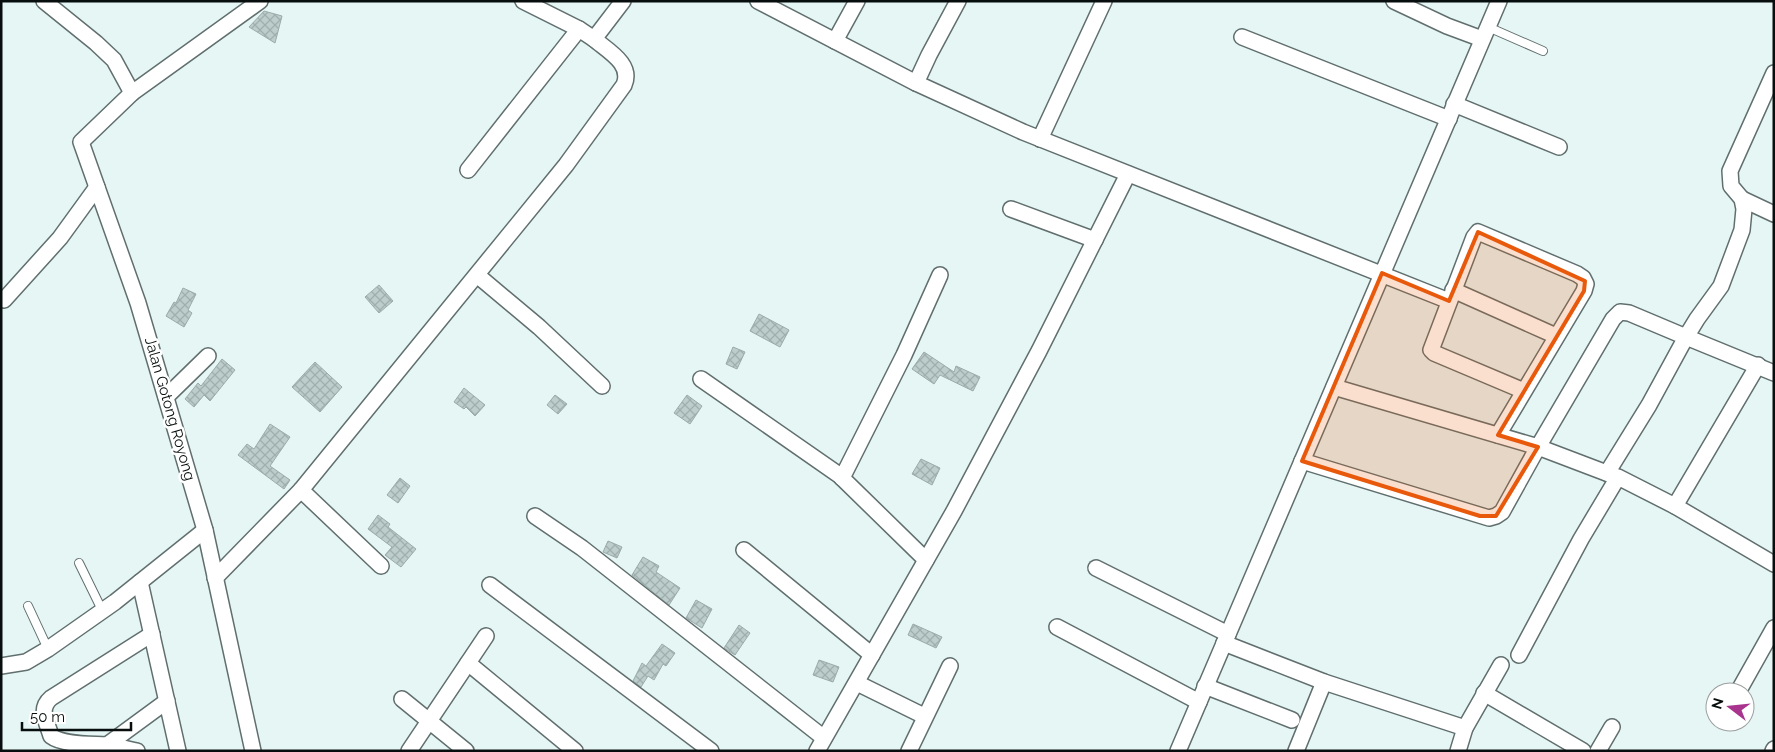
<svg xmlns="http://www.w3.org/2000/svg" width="1775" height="752" font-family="Raleway,sans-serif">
	<defs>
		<pattern id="building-cross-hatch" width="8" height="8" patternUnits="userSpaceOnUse" patternTransform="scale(1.25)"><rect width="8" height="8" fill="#bccdcc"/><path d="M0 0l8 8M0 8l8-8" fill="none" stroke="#a0afae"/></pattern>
	</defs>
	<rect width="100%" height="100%" fill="#e5f6f4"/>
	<g fill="url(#building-cross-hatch)" stroke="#9babaa">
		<polygon points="264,11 282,16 275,43 249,27"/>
		<polygon points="379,285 393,301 379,313 365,297"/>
		<polygon points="183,288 196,294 188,310 192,313 184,327 166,316 174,302 176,303"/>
		<polygon points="759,314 789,330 780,347 750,331"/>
		<polygon points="733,347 745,352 737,369 726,364"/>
		<polygon points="924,352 954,372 956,366 980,377 973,391 940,375 934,384 912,369"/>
		<polygon points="222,359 235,370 210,401 204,395 194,407 185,399 198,383 201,386"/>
		<polygon points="315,362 342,387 320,412 292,387"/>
		<polygon points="464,388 485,405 475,416 466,407 464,409 454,402"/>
		<polygon points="555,395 567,404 558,414 547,405"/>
		<polygon points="687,395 702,406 690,424 674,413"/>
		<polygon points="270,424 290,437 270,466 290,480 284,489 238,455 247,444 254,449"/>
		<polygon points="921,459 940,468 932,485 912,474"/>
		<polygon points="400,478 410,486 398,503 387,495"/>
		<polygon points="378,515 390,524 388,527 416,549 401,567 385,555 392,547 368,529"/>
		<polygon points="608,541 622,547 617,558 603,552"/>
		<polygon points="643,557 659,566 656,572 680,588 669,605 632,575"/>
		<polygon points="696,600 712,609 702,628 686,618"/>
		<polygon points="913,624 942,637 936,648 908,635"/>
		<polygon points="739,625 750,633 735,655 724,648"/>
		<polygon points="662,644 675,653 666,666 663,664 654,680 648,676 641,687 633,681 642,663 646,666"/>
		<polygon points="819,660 839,667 833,682 813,675"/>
	</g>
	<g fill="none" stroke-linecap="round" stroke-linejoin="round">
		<defs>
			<g id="service">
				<polyline points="1488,27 1543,51"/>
				<polyline points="79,563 102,610"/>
				<polyline points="28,606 48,649"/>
			</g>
			<g id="minor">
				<polyline points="44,1 96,43 114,60 132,93"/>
				<polyline points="523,1 579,29 594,39 623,1"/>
				<polyline points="758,1 916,83 1023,132 1449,301"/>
				<polyline points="1394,1 1447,26 1482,39"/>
				<polyline points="1242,37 1449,119"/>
				<polyline points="835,41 857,1"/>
				<polyline points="1774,73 1730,171 1731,186 1742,199 1744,209 1742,230 1721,286 1697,319 1686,337 1774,373"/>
				<polyline points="916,83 929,55 958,1"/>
				<polyline points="1454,104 1559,147"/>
				<polyline points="1040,139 1104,1"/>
				<polyline points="468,170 579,29"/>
				<polyline points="1742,199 1774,214"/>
				<polyline points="1011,209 1095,240"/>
				<polyline points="477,275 539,327 602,386"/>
				<polyline points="1453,290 1556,336"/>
				<polyline points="4,300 60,238 97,187"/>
				<polyline points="701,379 839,475 926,560"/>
				<polyline points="1334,387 1538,447 1613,319 1620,312 1629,313 1686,337 1649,405 1607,473"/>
				<polyline points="166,397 208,356"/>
				<polyline points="1498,435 1584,291 1586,284 1583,278 1577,274 1478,232 1474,237 1431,350 1434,353 1524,391"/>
				<polyline points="1302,461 1489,518 1496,516 1502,512 1538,447 1617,477"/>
				<polyline points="842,478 904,355 940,275"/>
				<polyline points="301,490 381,566"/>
				<polyline points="1675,506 1758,365"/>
				<polyline points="535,516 582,548 824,738"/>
				<polyline points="744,550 872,655"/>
				<polyline points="1096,568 1228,634"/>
				<path d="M215 578 301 490 566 165 624 85C633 64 608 51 594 39"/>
				<polyline points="140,582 178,751"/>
				<polyline points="490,585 711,751"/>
				<polyline points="1057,627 1199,702"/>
				<polyline points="1224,643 1324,682 1465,728"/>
				<polyline points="1519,655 1581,539 1618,477 1675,506 1774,564"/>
				<polyline points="468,663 575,751"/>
				<polyline points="1,666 26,662 48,649 115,602 205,530"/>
				<polyline points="857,683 924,716"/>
				<polyline points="1205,686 1292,720"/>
				<polyline points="1738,692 1774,628"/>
				<polyline points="1484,693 1583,751"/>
				<polyline points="402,699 466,751"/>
				<polyline points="107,745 167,701"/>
				<path d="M137 751C127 749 116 746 106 745 91 744 63 745 51 736 47 722 38 709 51 698L152 634"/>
				<polyline points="253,751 205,530 138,303 81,142 132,93 260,1"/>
				<polyline points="409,751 486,636"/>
				<polyline points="817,751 954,511 1039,351 1128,174"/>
				<polyline points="909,751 950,666"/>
				<polyline points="1178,751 1499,1"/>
				<polyline points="1296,751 1324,682"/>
				<polyline points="1458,751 1465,728 1501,665"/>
				<polyline points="1598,751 1612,727"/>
				<polyline points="1773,751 1774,749"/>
			</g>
		</defs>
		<use href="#service" stroke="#606f6e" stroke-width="10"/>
		<use href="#minor" stroke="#606f6e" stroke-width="18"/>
		<use href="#service" stroke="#fff" stroke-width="8"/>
		<use href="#minor" stroke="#fff" stroke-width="15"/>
	</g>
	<path fill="#e8590c" fill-opacity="0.2" stroke="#e8590c" stroke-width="4" stroke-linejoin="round" d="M1478 232 1585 281 1584 291 1498 435 1538 447 1496 516H1480L1302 461 1382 273 1449 301Z"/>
	<g text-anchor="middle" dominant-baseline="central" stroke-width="5" stroke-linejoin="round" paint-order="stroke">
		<g font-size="15" fill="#080e0e" stroke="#fff">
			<text transform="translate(170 409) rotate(74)">Jalan Gotong Royong</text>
		</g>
	</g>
	<rect width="1775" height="752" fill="none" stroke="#080e0e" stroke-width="5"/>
	<g transform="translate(1730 707) rotate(286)"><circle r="24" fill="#ffffff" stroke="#9c9f9f"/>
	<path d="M0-4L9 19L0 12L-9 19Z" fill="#a8348d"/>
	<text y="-8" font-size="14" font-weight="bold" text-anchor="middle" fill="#080e0e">N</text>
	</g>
	<path d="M22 722v8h109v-8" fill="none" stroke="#080e0e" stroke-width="2.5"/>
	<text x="30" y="722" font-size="15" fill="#080e0e" stroke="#ffffff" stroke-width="4" paint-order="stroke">50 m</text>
</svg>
